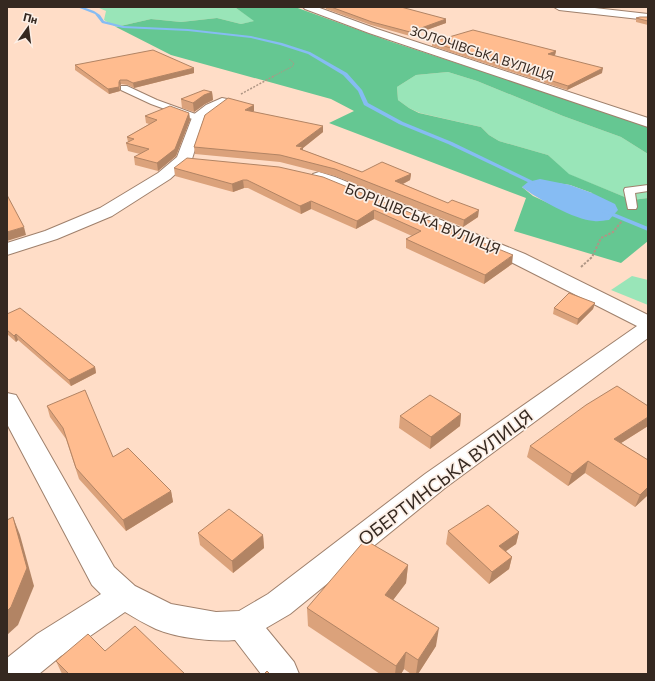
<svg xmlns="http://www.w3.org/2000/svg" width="655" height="681" font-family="Commissioner,sans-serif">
	<rect width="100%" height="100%" fill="#ffddc7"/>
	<g fill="#99e5b8">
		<polygon points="97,7 238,7 236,8 255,21 241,24 217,18 181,22 151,19 116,27 104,20 106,11"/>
		<polygon points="448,72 477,81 563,116 621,137 648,154 648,198 632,200 568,174 548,155 499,141 489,135 481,127 420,113 409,108 398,100 397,87 416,75"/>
		<polygon points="632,276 648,280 648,305 611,290"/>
	</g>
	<path fill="#65c792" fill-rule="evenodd" d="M238 7H295L392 42 542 91 648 121V154L621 137 563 116 477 81 448 72 416 75 397 87 398 100 409 108 419 113 481 127 489 135 499 141 548 155 569 174 632 200 648 198V241L621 263 514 231 526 198 329 123 354 111 331 99 171 55 116 27 151 19 181 22 217 18 241 24 254 21 236 8ZM556 183 570 185 592 193 579 217 533 196 522 187Z"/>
	<path fill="#86bcf3" d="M540 179 570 185 592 193 615 204 618 210 609 220C604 220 599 222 594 221 575 220 536 198 522 187L528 182Z"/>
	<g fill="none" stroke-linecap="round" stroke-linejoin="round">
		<g fill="#86bcf3" fill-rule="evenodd">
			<polygon points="77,7 83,7 94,11 100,15 104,21 123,26 188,29 251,36 282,43 310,52 347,73 362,90 368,103 403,122 452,142 541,185 540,186 536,186 448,144 399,124 364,105 358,91 343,75 308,54 280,45 251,38 188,31 123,28 102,23 95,14"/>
			<polygon points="604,209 648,227 648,231 602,212 602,210"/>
		</g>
		<defs>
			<g id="lane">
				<polygon points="121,86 127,86 157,100 201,116 202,118 198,121 195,120 151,104 121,90"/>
				<polygon points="648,185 648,191 635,193 637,207 636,209 628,209 624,190 625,188"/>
			</g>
			<g id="street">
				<polygon points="303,7 317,7 377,29 648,118 648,127 369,33 305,9"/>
				<polygon points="554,7 586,7 648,14 648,20 559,10"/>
				<polygon points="222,98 227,99 229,102 204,120 192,159 170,179 112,216 57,239 7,255 7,243 45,231 100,208 158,173 177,157 193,115 206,105"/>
				<path d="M319 172 335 177 525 254 648 315V338L445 488 290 614 266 628 294 662 299 674H261L235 640C211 642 178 638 156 629 145 624 135 618 125 612L61 656 39 674H7V658L37 634 101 594 92 585 7 424V393L16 395 114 567 135 586 171 604 216 612 239 611 268 594 425 474 637 326 511 262 313 180 311 177 313 174Z"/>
			</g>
		</defs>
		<use href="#lane" stroke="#9f806c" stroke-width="2"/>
		<use href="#street" stroke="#9f806c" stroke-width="2"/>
		<polyline stroke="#af9685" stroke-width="1" stroke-dasharray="1.5 1" stroke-linecap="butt" points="272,77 293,66 294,63 289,59"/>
		<polyline stroke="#af9685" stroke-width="1.5" stroke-dasharray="2 1.5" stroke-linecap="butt" points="241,94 274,76"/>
		<polyline stroke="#af9685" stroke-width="2" stroke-dasharray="2.5 1.5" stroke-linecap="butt" points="581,267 592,257 601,238 613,232 622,221"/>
		<use href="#lane" fill="#fff" fill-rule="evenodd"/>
		<use href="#street" fill="#fff" fill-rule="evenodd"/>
	</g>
	<g fill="#dba27b">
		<polygon points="326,7 401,7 446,23 410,36 371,25 326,9"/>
		<polygon points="648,17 648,25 636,22 636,18"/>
		<polygon points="432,42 556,51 555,55 553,55 602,73 567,90 432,46"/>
		<polygon points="75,65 194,73 134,88 128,85 121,84 120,86 120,91 109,94 75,70"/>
		<polygon points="212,92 213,100 205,104 194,112 182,108 181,99"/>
		<polygon points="254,111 253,112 323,132 303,148 303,150 362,172 411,174 410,180 403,184 478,217 463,227 335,176 280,162 195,154 194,147 205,115"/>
		<polygon points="189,113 190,120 176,156 158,171 135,165 134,157 140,154 128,151 126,143 128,142 127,137 149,124 146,123 145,116"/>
		<polygon points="279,167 512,264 484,284 406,248 406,239 412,236 374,219 356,229 311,209 301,214 248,188 244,188 233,192 175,176 174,168"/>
		<polygon points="595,303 593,309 577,325 553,314 554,308"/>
		<polygon points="7,314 95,367 96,373 71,386 18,340 16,342 7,334"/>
		<polygon points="47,406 113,457 171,491 173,502 126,531 79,479 66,439 50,417"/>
		<polygon points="461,414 460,426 430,449 399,428 400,416"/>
		<polygon points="648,426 621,443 648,460 648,495 635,507 585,473 568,486 527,457 530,446"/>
		<polygon points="448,531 519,532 516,544 506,551 512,557 509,569 489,584 446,544"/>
		<polygon points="198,533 263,535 264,548 233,573 200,545"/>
		<polygon points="408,565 406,583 393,600 436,646 418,674 411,674 404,669 401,674 380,674 308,626 307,608"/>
		<polygon points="105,651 185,674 62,674 56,661"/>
	</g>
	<g fill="#b28464">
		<polygon points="446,19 446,23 410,36 410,32"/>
		<polygon points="556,51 555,55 548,58 548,54"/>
		<polygon points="194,68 194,73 134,88 133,83"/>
		<polygon points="603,68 602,73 567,90 568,86"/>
		<polygon points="120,80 121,84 120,86 119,82"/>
		<polygon points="119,87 120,91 109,94 108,89"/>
		<polygon points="212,92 213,100 205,104 194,112 193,103 204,95"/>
		<polygon points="254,105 254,111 245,116 245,110"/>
		<polygon points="189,113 190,120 176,156 158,171 157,163"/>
		<polygon points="323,126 323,132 303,148 303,154 296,146"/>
		<polygon points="411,174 410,180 395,188 395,181"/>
		<polygon points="243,180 244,188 233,192 232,184"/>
		<polygon points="311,201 311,209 301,214 300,206"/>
		<polygon points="374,210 374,219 356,229 357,221"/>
		<polygon points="479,210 478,217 463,227 464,220"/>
		<polygon points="24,227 26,235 7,241 7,232"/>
		<polygon points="513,255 512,264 484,284 485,275"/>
		<polygon points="595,303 593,309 577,325 578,319"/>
		<polygon points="16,334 18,340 16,342 14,336"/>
		<polygon points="95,367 96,373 71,386 69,380"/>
		<polygon points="461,414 460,426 430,449 431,437"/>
		<polygon points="648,417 648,426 610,450 614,439"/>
		<polygon points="588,461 585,473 568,486 572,474"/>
		<polygon points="648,487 648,495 635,507 640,495"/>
		<polygon points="171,491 173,502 126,531 123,520"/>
		<polygon points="13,517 20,535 34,586 18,625 7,635 7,611"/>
		<polygon points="519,532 516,544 496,558 499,546"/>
		<polygon points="263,535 264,548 233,573 232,561"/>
		<polygon points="512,557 509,569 489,584 492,572"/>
		<polygon points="408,565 406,583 384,612 385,595"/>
		<polygon points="439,628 436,646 418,674 416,674 418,660"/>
		<polygon points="406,652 404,669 401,674 395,674 396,666"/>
	</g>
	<g fill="#ffbc8f" stroke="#b28464">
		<polygon points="331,7 401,7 446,19 410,32 372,22"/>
		<polygon points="640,17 648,17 648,21 636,18"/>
		<polygon points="473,30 556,51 548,54 603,68 568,86 432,42"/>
		<polygon points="153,50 194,68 133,83 127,80 120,80 119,82 119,87 108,89 75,65"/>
		<polygon points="204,90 212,92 204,95 193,103 181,99"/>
		<polygon points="228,98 254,105 245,110 323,126 296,146 303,147 300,149 362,172 382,162 411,174 395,181 448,203 452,200 479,210 464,220 335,169 280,155 194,147 205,115"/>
		<polygon points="170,106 189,113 175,149 157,163 134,157 149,149 126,143 134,139 127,137 157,120 145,116"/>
		<polygon points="187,158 279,167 323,177 513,255 485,275 406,239 421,231 374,210 357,221 311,201 300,206 247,180 243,180 232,184 174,168"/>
		<polygon points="7,195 24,227 7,232"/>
		<polygon points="569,293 595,303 578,319 554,308"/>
		<polygon points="20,308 95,367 69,380 16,334 14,336 7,330 7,314"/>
		<polygon points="617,386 648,406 648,417 614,439 648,460 648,487 640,495 588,461 572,474 530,446 586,405"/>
		<polygon points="85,390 113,457 128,448 171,491 123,520 76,468 63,428 47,406"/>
		<polygon points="430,395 461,414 431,437 400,416"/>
		<polygon points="488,505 519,532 499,546 512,557 492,572 448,531"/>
		<polygon points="229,509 263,535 232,561 198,533"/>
		<polygon points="13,517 27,568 11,607 7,611 7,520"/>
		<polygon points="365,540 408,565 385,595 439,628 418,660 406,652 396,666 307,608"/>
		<polygon points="135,626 185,674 69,674 56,661 88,634 105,651"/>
		<polygon points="267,671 270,674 264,674"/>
	</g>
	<g text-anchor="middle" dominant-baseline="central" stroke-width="3.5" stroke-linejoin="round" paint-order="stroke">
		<g font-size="13" fill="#352820" stroke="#fcefe6">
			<text transform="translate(482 53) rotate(18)">ЗОЛОЧІВСЬКА ВУЛИЦЯ</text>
		</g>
		<g font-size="15" fill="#352820" stroke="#fcefe6">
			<text transform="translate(423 218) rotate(22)">БОРЩІВСЬКА ВУЛИЦЯ</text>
		</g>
		<g font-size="18" fill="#352820" stroke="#fcefe6">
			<text transform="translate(445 477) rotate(-37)">ОБЕРТИНСЬКА ВУЛИЦЯ</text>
		</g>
	</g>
	<rect width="655" height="681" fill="none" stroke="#352820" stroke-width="16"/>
	<g transform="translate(28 28) rotate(14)" stroke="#fcefe6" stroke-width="3" paint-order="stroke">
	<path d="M0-3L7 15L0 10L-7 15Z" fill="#352820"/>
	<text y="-6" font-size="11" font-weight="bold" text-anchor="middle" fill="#352820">Пн</text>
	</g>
</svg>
